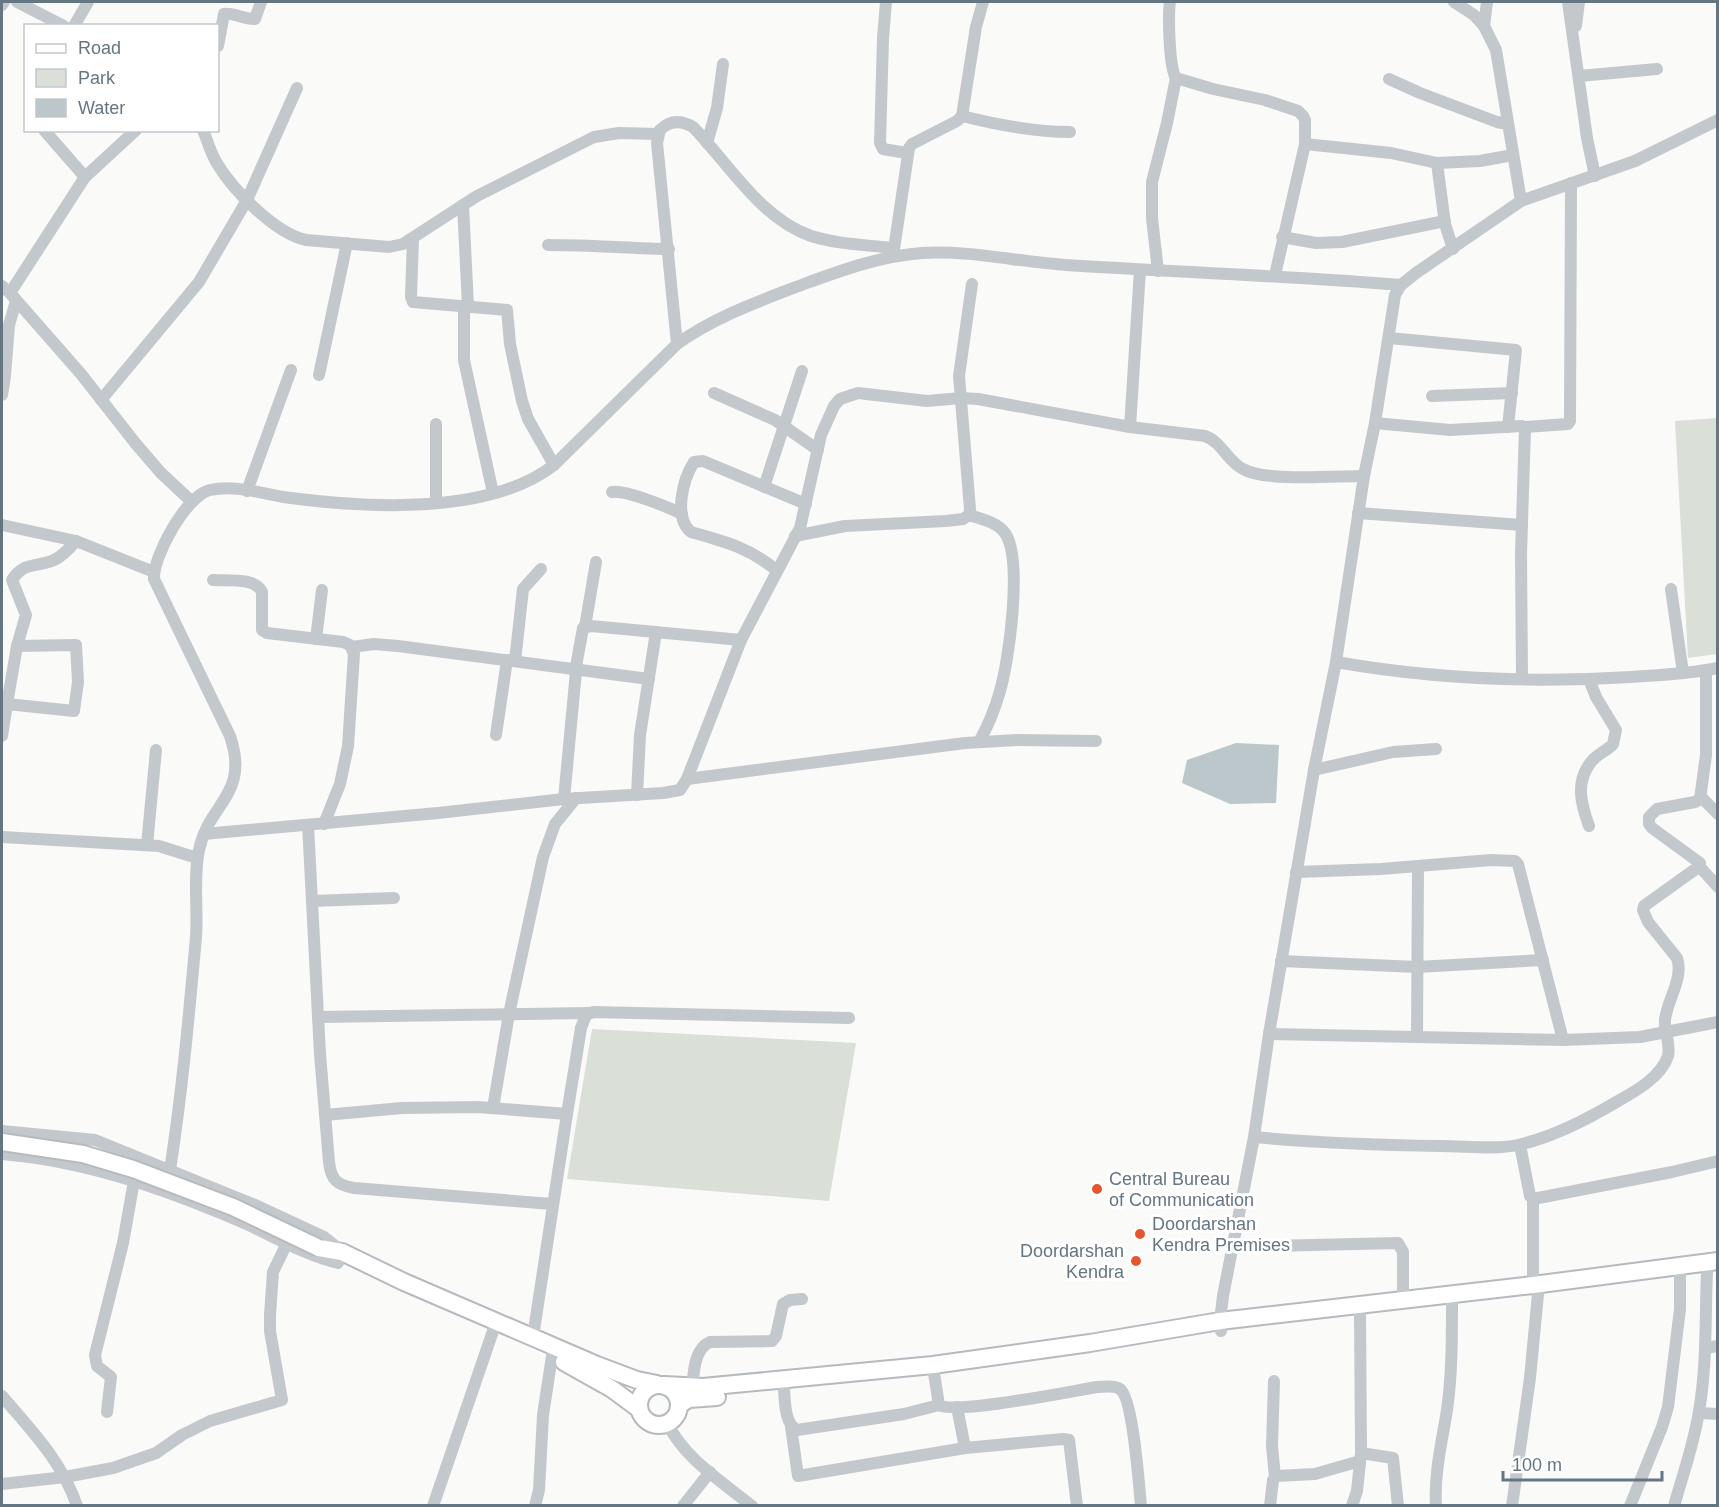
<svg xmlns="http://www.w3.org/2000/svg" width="1719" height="1507" font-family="Helvetica,sans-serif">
	<rect width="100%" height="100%" fill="#fafaf8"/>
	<g fill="#dadfd7">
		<polygon points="1717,418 1717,654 1688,658 1675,421"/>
		<polygon points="592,1029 856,1043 829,1201 567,1179"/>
	</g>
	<polygon fill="#bbc7cb" points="1236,743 1279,745 1276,803 1230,804 1182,783 1187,760"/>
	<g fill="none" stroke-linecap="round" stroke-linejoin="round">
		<defs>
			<g id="major">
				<polyline points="319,1248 342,1252 404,1282 597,1365 637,1380 657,1384"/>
				<polyline points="564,1362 612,1389 639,1409"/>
				<circle cx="659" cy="1405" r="20"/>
				<polyline points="664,1385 703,1387 933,1365 1090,1343 1220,1321 1533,1285 1718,1261"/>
				<polyline points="679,1405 689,1399 717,1397"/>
			</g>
		</defs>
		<use href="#major" stroke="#b5babe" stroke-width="20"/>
		<g stroke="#c3c8cc" stroke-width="12">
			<polyline points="17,2 64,26"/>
			<polyline points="886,2 883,38 880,143 883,149 907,153"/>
			<path d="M1170 2C1168 15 1169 68 1176 78L1213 89 1265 100 1298 111 1303 116 1305 120V144L1275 275"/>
			<polyline points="1454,2 1474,15 1484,26 1496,50 1521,201"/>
			<polyline points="1568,2 1587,138 1595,176"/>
			<polyline points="2,5 4,2"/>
			<polyline points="74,26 88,2"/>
			<polyline points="1484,26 1487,2"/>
			<polyline points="1576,26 1579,2"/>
			<path d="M218 46 224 14C234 12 244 20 255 19L261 2"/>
			<polyline points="1579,76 1657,69"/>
			<polyline points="1389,79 1420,93 1497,122 1508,124"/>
			<path d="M962 116C998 125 1033 132 1070 132"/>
			<polyline points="44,130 85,177"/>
			<path d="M203 130C208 142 211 155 218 165 234 191 276 234 306 240L389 247 403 244 477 196 594 137 619 133 658 134"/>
			<polyline points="707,143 717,108 723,64"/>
			<polyline points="1305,144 1391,153 1437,163 1480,161 1513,155"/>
			<polyline points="1437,163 1445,224 1453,249"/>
			<polyline points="463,205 468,306"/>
			<polyline points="1282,237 1316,243 1342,242 1445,221"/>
			<polyline points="413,238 411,297 413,302 507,310 510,344 522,401 528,419 554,465"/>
			<path d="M548 245C588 245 629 248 669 249"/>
			<polyline points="893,256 909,148 912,144 957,121 962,116 976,27 983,2"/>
			<polyline points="1158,271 1152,218 1152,182 1167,123 1176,78"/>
			<polyline points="2,286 10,293 81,374 136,444 161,473 191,501"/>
			<polyline points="10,293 85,177 136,130"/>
			<polyline points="464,306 464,360 493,493"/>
			<polyline points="1389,338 1516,350 1508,427"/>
			<path d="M677 344 657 143 660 130C670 120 681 120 693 127 729 164 760 218 811 236 836 244 866 245 893 248"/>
			<polyline points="319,375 347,243"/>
			<polyline points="714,393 775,420 818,450"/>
			<polyline points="2,395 5,376 9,325 16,301"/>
			<polyline points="1432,396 1512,393"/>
			<polyline points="101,400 199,282 247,200 297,88"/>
			<polyline points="1375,423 1450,430 1522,426 1525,428 1521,554 1522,679"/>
			<polyline points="436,424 436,503"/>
			<polyline points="1130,427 1140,270"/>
			<polyline points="1525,427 1568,424 1570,421 1571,183"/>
			<polyline points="764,487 802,371"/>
			<polyline points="247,491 291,370"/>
			<path d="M612 492C626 490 668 507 682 514"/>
			<polyline points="1358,513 1522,525"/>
			<path d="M969 515C981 519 997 522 1005 533 1023 559 1009 661 1000 691 995 709 988 726 979 742"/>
			<polyline points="2,525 76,541 154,572"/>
			<polyline points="795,536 845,526 946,521 963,519 969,515 970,509 959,376 972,284"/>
			<path d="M776 570C748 547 725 542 691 532 673 517 683 479 694 462L703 461 806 504"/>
			<path d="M213 580C228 581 255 577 262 592V630L267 633 343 642 350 645 354 654 348 746 340 784 324 824"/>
			<polyline points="1671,589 1683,673"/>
			<polyline points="585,627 596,562"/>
			<polyline points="316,639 322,590"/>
			<path d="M17 646 26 615 12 580C24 561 36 568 54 560 63 556 70 548 76 541"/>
			<polyline points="352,647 374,644 398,646 649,679"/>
			<polyline points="515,661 523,589 541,569"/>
			<path d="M1336 662C1433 679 1534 683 1631 677 1660 675 1689 674 1718 668"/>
			<polyline points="496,735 507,660"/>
			<polyline points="2,736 7,704 74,711 78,682 76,645 17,646 7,704"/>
			<polyline points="1314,770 1393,752 1436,749"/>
			<polyline points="687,779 965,743 1017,740 1096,741"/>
			<polyline points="637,795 640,735 656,632"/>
			<polyline points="1701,797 1718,814"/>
			<polyline points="564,799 577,661 583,628 591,626 741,640"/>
			<path d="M308 825 320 1054 329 1162C331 1180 337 1185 354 1188L552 1204"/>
			<path d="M1589 826C1581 804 1575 782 1591 762 1597 754 1607 751 1613 744L1616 730 1596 697 1589 679"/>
			<path d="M204 834 438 813 564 799 663 793 680 790 687 779 741 640 800 528 821 435 834 406 840 399 858 393 927 401 961 398 978 399 1130 427 1205 436C1222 442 1227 461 1243 469 1265 482 1336 476 1364 476"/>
			<polyline points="2,837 159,846 197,858"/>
			<polyline points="147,845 156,750"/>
			<polyline points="1699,866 1718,887"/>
			<polyline points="1296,872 1381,869 1491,860 1515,861 1518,864 1563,1040"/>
			<polyline points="312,901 394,898"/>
			<polyline points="1281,961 1417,967 1543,960"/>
			<polyline points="318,1017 589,1013"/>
			<polyline points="1269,1034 1563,1040 1640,1037 1718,1022"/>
			<polyline points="1417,1037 1418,867"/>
			<polyline points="493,1108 509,1014 543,857 555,824 576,798"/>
			<polyline points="325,1115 402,1108 478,1107 567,1114"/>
			<polyline points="2,1131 95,1140 255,1205 324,1237 341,1251"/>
			<path d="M1254 1137C1317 1143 1378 1145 1441 1146 1466 1146 1494 1150 1518 1145 1554 1137 1588 1119 1618 1101 1636 1091 1661 1077 1668 1056 1671 1044 1664 1032 1665 1020 1667 1000 1684 978 1677 958L1648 922 1643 910 1644 906 1697 868 1700 863 1652 828 1649 824V817L1657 809 1695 802 1700 799 1706 755V671"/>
			<polyline points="1520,1145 1530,1196 1533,1199 1672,1172 1718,1161"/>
			<path d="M2 1154C86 1161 165 1189 242 1222 274 1236 304 1255 338 1263"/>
			<path d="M170 1170C182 1093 189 1015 196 937 198 909 193 878 199 850 209 802 250 795 230 736L154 579C153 556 186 496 210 490 236 484 266 495 291 498 368 508 490 515 554 465L677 344C716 316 760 301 804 284 842 270 881 256 922 253 970 250 1019 262 1066 265 1178 272 1290 276 1401 285"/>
			<polyline points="1233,1247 1398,1243 1403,1252 1403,1300"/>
			<polyline points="1533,1285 1533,1199"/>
			<polyline points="1221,1331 1220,1321 1223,1296 1254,1137 1269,1034 1314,770 1336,662 1364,476 1375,423 1395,295 1401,285 1416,273 1521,201 1635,161 1718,120"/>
			<polyline points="533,1337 567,1114 581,1028 586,1015 593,1012 849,1018"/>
			<polyline points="1705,1348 1718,1346"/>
			<path d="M934 1373 939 1405C955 1415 1072 1391 1097 1387 1104 1387 1114 1385 1120 1389 1133 1398 1139 1486 1141 1506"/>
			<polyline points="1274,1381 1272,1446 1275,1477"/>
			<path d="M692 1387C694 1372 694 1349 710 1342L772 1341 776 1336 783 1304 790 1300 802 1299"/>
			<path d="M784 1390C785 1403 785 1424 797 1430L904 1414 939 1405"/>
			<path d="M2 1396C31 1430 62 1461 77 1506"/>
			<polyline points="957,1407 965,1448 1063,1439 1069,1440 1077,1506"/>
			<polyline points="107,1412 111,1377 97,1366 95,1355 123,1243 134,1181"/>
			<polyline points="1699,1413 1718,1414"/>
			<path d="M667 1423C685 1459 721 1481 752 1506"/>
			<polyline points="791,1427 798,1476 965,1448"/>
			<polyline points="1361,1453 1393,1458 1398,1506"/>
			<polyline points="2,1484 65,1477 113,1468 156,1453 182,1435 210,1421 282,1400 270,1331 270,1315 273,1272 287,1243"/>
			<polyline points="433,1506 493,1331"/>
			<polyline points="535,1506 539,1490 543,1415 552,1356"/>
			<polyline points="683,1506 710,1472"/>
			<polyline points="1270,1506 1273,1480 1276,1476 1315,1474 1360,1461"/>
			<polyline points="1352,1506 1357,1491 1361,1453 1360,1315"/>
			<path d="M1436 1506C1434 1473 1442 1441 1447 1410 1452 1375 1452 1339 1452 1304"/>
			<polyline points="1512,1506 1530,1378 1538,1294"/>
			<polyline points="1630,1506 1662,1427 1668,1407 1680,1309 1680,1276"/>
			<path d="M1674 1506C1683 1474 1694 1444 1699 1411 1707 1366 1705 1318 1707 1272"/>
		</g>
		<use href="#major" stroke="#fff" stroke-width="16"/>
		<defs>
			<polyline id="major-bridge" points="2,1142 83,1154 133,1169 233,1207 319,1248"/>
		</defs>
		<use href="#major-bridge" stroke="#b5babe" stroke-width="20" stroke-linecap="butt"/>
		<use href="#major-bridge" stroke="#fff" stroke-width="16"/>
	</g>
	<g fill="#e4572e" stroke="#fff" stroke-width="2">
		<circle cx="1097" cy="1189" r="6"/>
		<circle cx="1140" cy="1234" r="6"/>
		<circle cx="1136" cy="1261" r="6"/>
	</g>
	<g text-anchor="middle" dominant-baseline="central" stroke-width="6" stroke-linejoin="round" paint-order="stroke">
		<g font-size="18" fill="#657683" stroke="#fff" text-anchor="start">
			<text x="1109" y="1179">Central Bureau<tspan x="1109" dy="21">of Communication</tspan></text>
			<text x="1152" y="1224">Doordarshan<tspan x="1152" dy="21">Kendra Premises</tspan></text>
			<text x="1124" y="1251" text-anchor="end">Doordarshan<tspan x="1124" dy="21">Kendra</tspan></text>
		</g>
	</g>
	<rect width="1719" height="1507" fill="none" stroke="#657683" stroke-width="6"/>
	<rect x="24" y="24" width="195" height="108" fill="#ffffff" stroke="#c1c8cd" stroke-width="1.5"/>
	<rect x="36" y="44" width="30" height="9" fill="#ffffff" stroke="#c1c8cd" stroke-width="1.5"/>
	<text x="78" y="54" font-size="18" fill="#657683">Road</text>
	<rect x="36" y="69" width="30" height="18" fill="#dadfd7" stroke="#c1c8cd" stroke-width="1.5"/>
	<text x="78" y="84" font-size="18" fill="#657683">Park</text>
	<rect x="36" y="99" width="30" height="18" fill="#bbc7cb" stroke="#c1c8cd" stroke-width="1.5"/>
	<text x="78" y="114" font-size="18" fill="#657683">Water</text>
	<path d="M1503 1471v9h159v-9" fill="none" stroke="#657683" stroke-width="3"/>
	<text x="1512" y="1471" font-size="18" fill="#657683" stroke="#ffffff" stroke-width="4.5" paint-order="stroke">100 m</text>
</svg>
